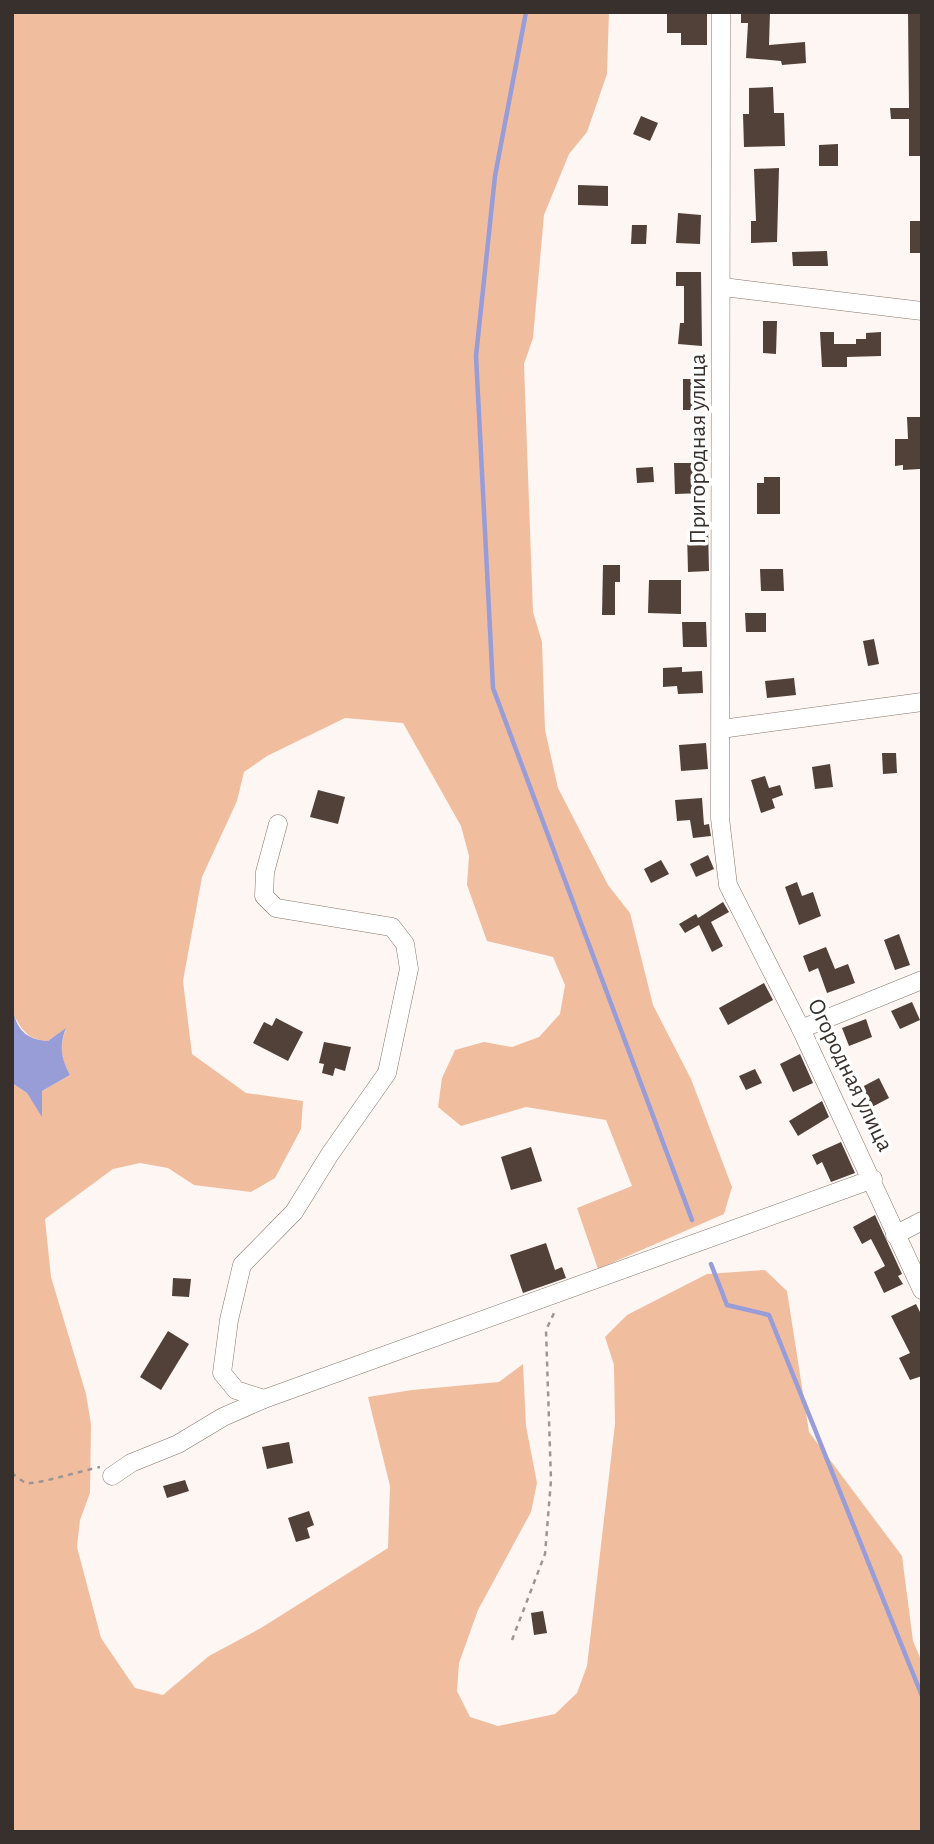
<svg xmlns="http://www.w3.org/2000/svg" width="934" height="1844" font-family="'Alegreya Sans',sans-serif">
	<rect width="100%" height="100%" fill="#fef6f2"/>
	<path fill="#f1bd9f" d="M12 12H609L607 74 587 132 569 154 544 215 533 338 524 364 533 612 542 642 545 730 558 788 608 885 630 913 653 1005 691 1079 732 1187 724 1214 598 1269 577 1208 632 1186 606 1120 526 1107 461 1126 438 1107 442 1078 455 1050 484 1042 512 1047 539 1037 560 1014 565 985 553 957 487 941 467 885 469 856 461 826 403 723 345 718 267 756 244 772 237 801 202 877 183 981 192 1054 246 1093 303 1101 301 1129 275 1178 251 1192 194 1185 168 1168 140 1163 113 1169 45 1219 51 1277 86 1394 91 1424 90 1493 80 1520 77 1547 101 1638 135 1688 163 1695 209 1656 261 1628 388 1548 390 1486 368 1397 412 1390 499 1382 523 1364 526 1426 537 1483 531 1512 478 1610 459 1663 457 1691 470 1717 498 1726 555 1714 577 1693 587 1666 615 1424 614 1365 605 1337 627 1315 707 1274 765 1270 787 1291 809 1432 902 1556 913 1641 922 1662V1832H12V1083L27 1093 42 1115V1091L70 1075C61 1059 59 1046 66 1029L48 1041C25 1040 21 1027 12 1012Z"/>
	<path fill="#999dd7" d="M13 1010C17 1031 28 1040 48 1041L66 1028C59 1046 61 1058 70 1075L42 1091V1117L27 1093 12 1083Z"/>
	<g fill="none" stroke-linecap="round" stroke-linejoin="round">
		<g stroke="#999dd7" stroke-width="4.5">
			<polyline points="526,12 495,176 476,356 493,688 692,1220"/>
			<polyline points="711,1264 727,1305 769,1315 922,1696"/>
		</g>
	</g>
	<g fill="#514138">
		<polygon points="667,12 707,12 707,45 681,45 681,33 667,33"/>
		<polygon points="741,12 770,12 769,45 805,42 806,63 782,65 781,61 746,58 748,23 741,23"/>
		<polygon points="908,12 922,12 922,156 909,156 909,119 891,119 890,108 909,108"/>
		<polygon points="773,87 774,113 784,113 785,146 744,147 743,114 749,114 749,88"/>
		<polygon points="641,116 658,123 650,141 633,134"/>
		<polygon points="838,144 838,166 819,166 819,145"/>
		<polygon points="779,168 777,242 751,243 751,221 756,221 754,169"/>
		<polygon points="578,185 608,186 608,206 578,205"/>
		<polygon points="678,213 701,215 700,244 676,243"/>
		<rect x="910" y="221" width="12" height="32"/>
		<polygon points="632,225 647,225 646,244 631,244"/>
		<polygon points="827,251 828,266 793,266 792,252"/>
		<polygon points="676,272 701,272 702,346 678,344 680,323 684,323 684,286 676,286"/>
		<polygon points="763,321 777,321 776,354 763,353"/>
		<polygon points="820,332 834,332 834,344 856,344 856,339 866,339 866,333 881,332 881,356 847,357 847,367 822,367"/>
		<rect x="683" y="379" width="20" height="31"/>
		<polygon points="907,417 921,417 920,469 903,470 903,465 895,466 895,439 908,439"/>
		<polygon points="674,463 704,463 704,493 675,494"/>
		<polygon points="653,467 654,482 637,483 636,468"/>
		<polygon points="764,477 780,477 780,514 757,514 757,483 764,483"/>
		<polygon points="693,527 708,527 709,571 688,572 687,532 694,532"/>
		<polygon points="603,565 620,565 620,582 615,582 615,615 602,615"/>
		<polygon points="760,569 783,569 784,591 761,591"/>
		<polygon points="649,580 681,580 681,614 648,613"/>
		<polygon points="745,613 766,613 766,632 746,632"/>
		<polygon points="682,622 706,622 707,647 683,647"/>
		<polygon points="874,639 879,664 868,666 863,641"/>
		<polygon points="682,667 682,672 702,671 703,693 678,694 677,686 663,687 663,668"/>
		<polygon points="794,678 796,695 767,698 765,681"/>
		<polygon points="706,743 708,769 681,771 679,745"/>
		<polygon points="882,753 896,753 897,773 883,774"/>
		<polygon points="830,764 833,787 815,789 812,767"/>
		<polygon points="765,776 769,788 780,785 783,795 772,799 775,808 761,813 751,780"/>
		<polygon points="318,790 345,797 338,824 310,817"/>
		<polygon points="702,798 704,825 709,824 711,836 693,838 690,820 677,821 675,800"/>
		<polygon points="708,855 714,869 696,877 690,864"/>
		<polygon points="661,860 669,874 651,883 644,869"/>
		<polygon points="797,882 802,896 813,892 821,916 799,925 785,887"/>
		<polygon points="723,902 729,912 711,922 723,946 712,952 699,925 685,933 679,924 696,914 698,918"/>
		<polygon points="899,934 910,965 895,970 884,940"/>
		<polygon points="826,947 835,969 848,964 855,983 827,993 818,968 809,972 803,956"/>
		<polygon points="764,983 773,1000 728,1025 719,1008"/>
		<polygon points="912,1002 920,1020 900,1029 891,1011"/>
		<polygon points="276,1018 303,1032 288,1061 253,1043 264,1022 272,1026"/>
		<polygon points="866,1019 872,1037 849,1046 842,1028"/>
		<polygon points="324,1042 351,1047 345,1071 335,1068 333,1076 322,1073 324,1064 319,1063"/>
		<polygon points="800,1054 813,1083 793,1092 780,1064"/>
		<polygon points="755,1069 762,1083 746,1090 739,1076"/>
		<polygon points="879,1078 889,1098 872,1107 862,1087"/>
		<polygon points="822,1101 829,1117 798,1136 789,1121"/>
		<polygon points="841,1142 855,1173 831,1182 822,1162 817,1165 812,1155"/>
		<polygon points="531,1147 542,1181 511,1190 501,1157"/>
		<polygon points="875,1215 902,1274 898,1276 903,1284 884,1293 874,1272 885,1266 871,1239 862,1244 853,1227"/>
		<polygon points="546,1243 555,1270 562,1267 566,1278 523,1293 510,1255"/>
		<polygon points="173,1278 191,1279 189,1297 172,1296"/>
		<polygon points="916,1304 922,1316 922,1376 910,1380 899,1358 910,1353 891,1316"/>
		<polygon points="168,1331 189,1344 161,1390 140,1377"/>
		<polygon points="289,1442 293,1463 267,1469 262,1447"/>
		<polygon points="185,1480 189,1491 167,1498 163,1486"/>
		<polygon points="309,1511 314,1525 307,1528 310,1538 296,1542 288,1518"/>
		<polygon points="543,1611 547,1633 534,1635 531,1613"/>
	</g>
	<g fill="none" stroke-linecap="round" stroke-linejoin="round">
		<defs>
			<g id="minor">
				<polyline points="721,12 720,818 728,885 801,1029 922,1290"/>
				<polyline points="723,287 922,311"/>
				<polyline points="721,729 922,702"/>
				<polyline points="801,1029 922,980"/>
				<polyline points="895,1235 922,1221"/>
				<polyline points="264,1399 236,1390 222,1373 229,1320 242,1265 294,1212 330,1154 387,1073 409,969 405,944 392,927 276,908 264,896 265,872 278,824"/>
				<polyline points="112,1476 131,1463 178,1444 223,1417 264,1399 873,1179"/>
			</g>
		</defs>
		<use href="#minor" stroke="#87756b" stroke-width="19"/>
		<g stroke="#9e9692" stroke-width="2.5" stroke-dasharray="5 5" stroke-linecap="butt">
			<path d="M12 1473C16 1476 22 1482 27 1483 35 1485 85 1470 100 1467"/>
			<polyline points="512,1640 545,1554 551,1480 546,1330 555,1311"/>
		</g>
		<use href="#minor" stroke="#fff" stroke-width="18"/>
	</g>
	<g text-anchor="middle" dominant-baseline="central" stroke-width="7" stroke-linejoin="round" paint-order="stroke">
		<g font-size="24" fill="#38302c" stroke="#fff">
			<text transform="translate(698 449) rotate(-90)">Пригородная улица</text>
			<text transform="translate(850 1075) rotate(64)">Огородная улица</text>
		</g>
	</g>
	<rect width="934" height="1844" fill="none" stroke="#38302c" stroke-width="28"/>
</svg>
